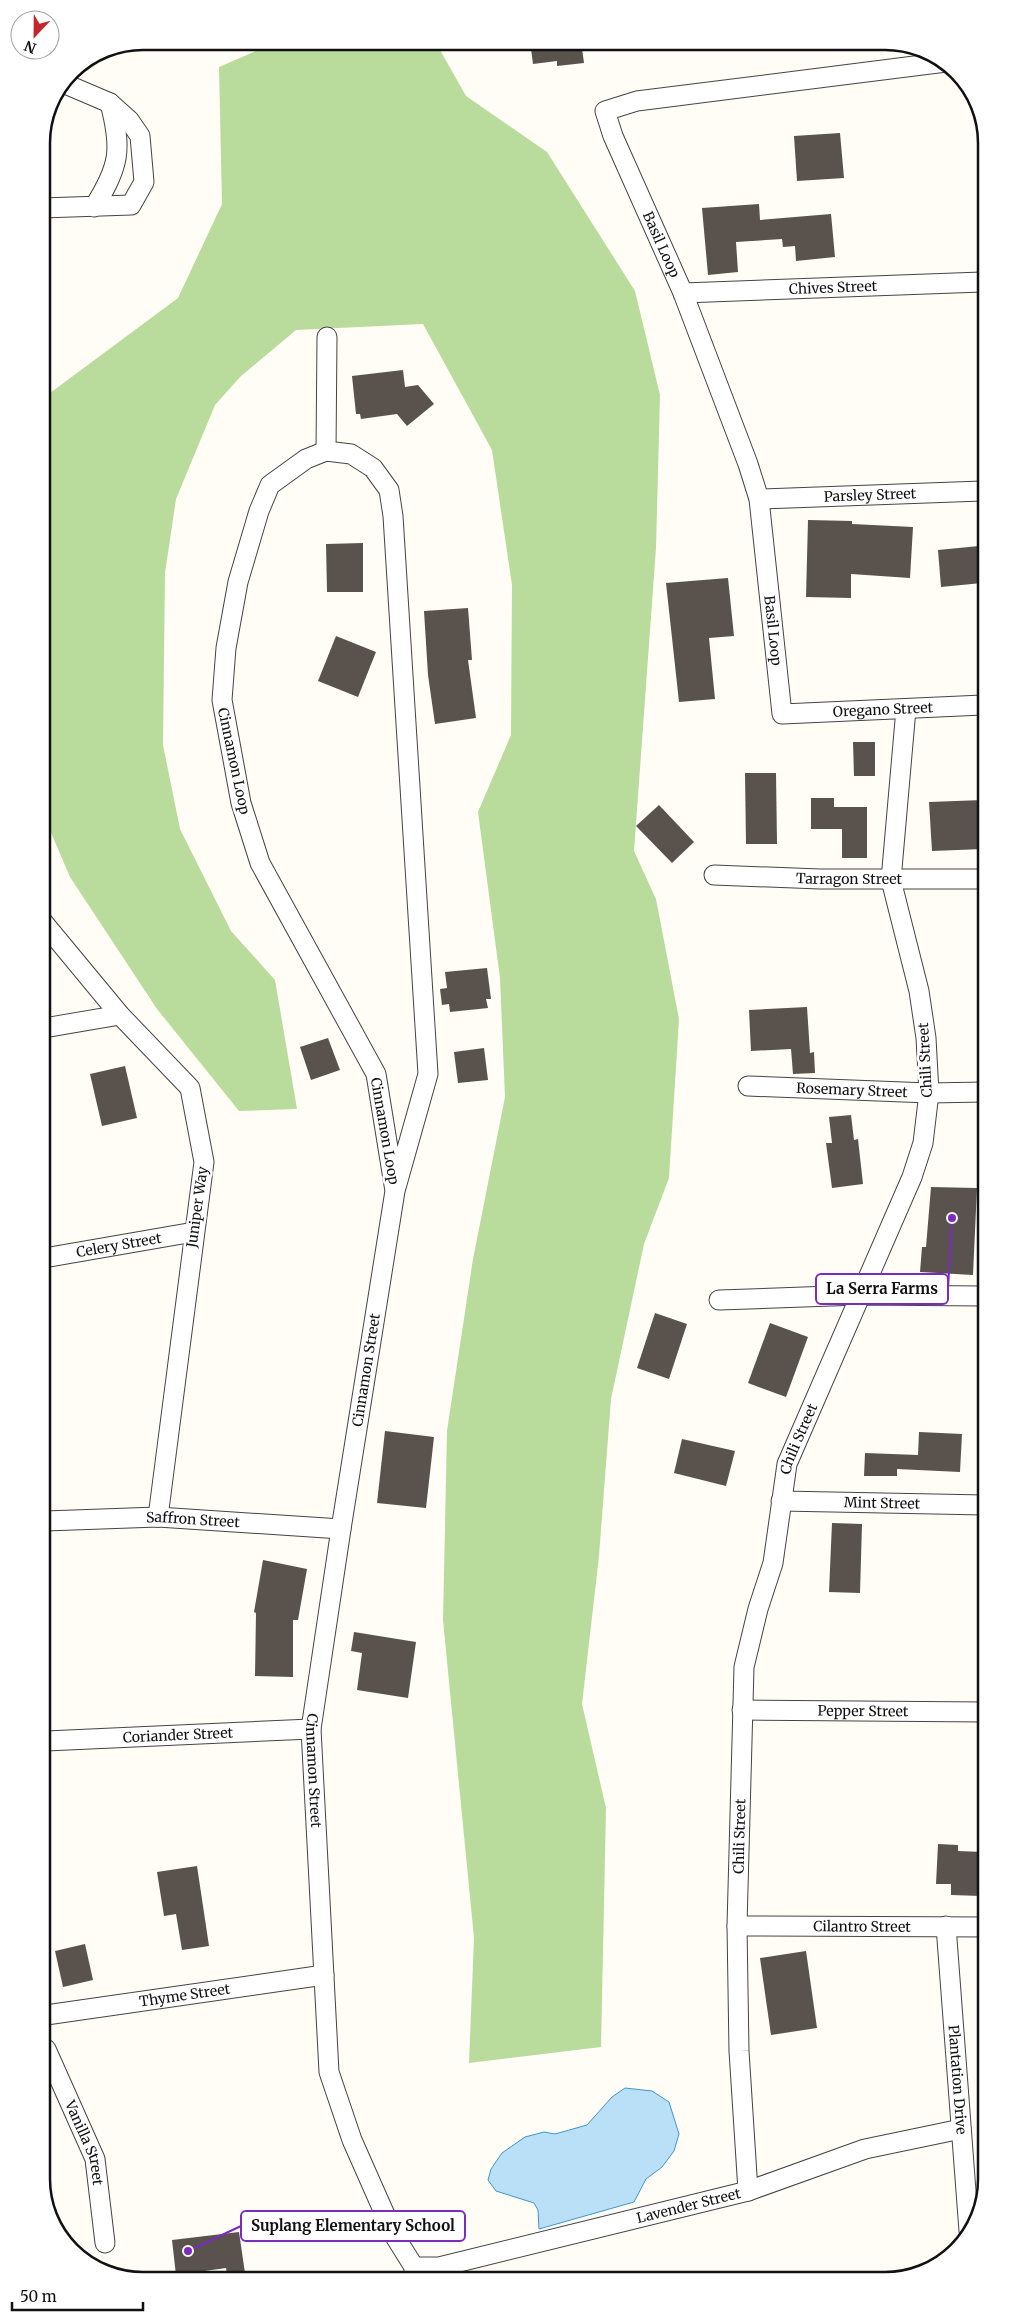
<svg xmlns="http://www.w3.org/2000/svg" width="1028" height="2322" font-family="Merriweather,serif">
	<rect width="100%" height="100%" fill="#fffdf5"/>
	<polygon fill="#b9dc9c" points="279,41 435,41 466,96 547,152 635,291 660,395 656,548 634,851 656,899 679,1019 669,1178 644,1244 611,1399 599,1556 582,1704 606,1808 601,2047 469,2063 474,1938 443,1620 447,1431 473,1259 505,1097 500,978 478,812 511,735 512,585 492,450 423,324 296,330 241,376 215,405 176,499 165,573 163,745 180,829 231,931 275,980 297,1109 239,1111 157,1009 70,877 43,814 42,399 178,298 222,204 219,67"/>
	<polygon fill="#b9e0f7" stroke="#3f96cf" points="625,2088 652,2091 669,2102 679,2134 674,2151 662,2167 646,2179 634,2202 539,2229 538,2210 534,2203 496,2191 488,2180 491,2169 502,2153 525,2137 544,2132 555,2134 587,2125 612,2097"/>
	<g fill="#5a524d">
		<polygon points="530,41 581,41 584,63 557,66 557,61 533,64"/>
		<polygon points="840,133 844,178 797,181 794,136"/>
		<polygon points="759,204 760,220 831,214 835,257 796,261 795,246 783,247 782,239 736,242 738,272 708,275 702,208"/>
		<polygon points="403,370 405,387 418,385 434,404 407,426 397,414 361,419 360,414 356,414 352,376"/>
		<polygon points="808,520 852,521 852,524 913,527 910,578 851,574 851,598 806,597"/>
		<polygon points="363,543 363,592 327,592 326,544"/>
		<polygon points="979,546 982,583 941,587 938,550"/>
		<polygon points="728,578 734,636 709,638 715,699 679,702 666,583"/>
		<polygon points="468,608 472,660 468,660 476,718 435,724 428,675 424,611"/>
		<polygon points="336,636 376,652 358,697 318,681"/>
		<polygon points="853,742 875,742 875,776 854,776"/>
		<polygon points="745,773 776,773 777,844 746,844"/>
		<polygon points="811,798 834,798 834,807 867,807 867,858 842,858 842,829 811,829"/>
		<polygon points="983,800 983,849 932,851 929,802"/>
		<polygon points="659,805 694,842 672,863 636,826"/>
		<polygon points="487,968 491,999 486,999 488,1008 450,1012 449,1004 442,1005 440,989 447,988 445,972"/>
		<polygon points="807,1007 810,1053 814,1052 815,1073 793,1074 791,1049 751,1051 749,1010"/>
		<polygon points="328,1038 340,1070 311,1080 300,1047"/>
		<polygon points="484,1048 488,1080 458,1083 454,1052"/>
		<polygon points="125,1066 137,1118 102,1126 90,1074"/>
		<polygon points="851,1115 854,1140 858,1139 863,1184 832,1188 826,1143 832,1143 829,1117"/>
		<polygon points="931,1187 977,1188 973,1275 920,1272 922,1247 926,1247"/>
		<polygon points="655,1313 687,1324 669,1379 637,1368"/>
		<polygon points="770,1323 808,1337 786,1397 748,1383"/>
		<polygon points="385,1431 434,1437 426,1508 377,1503"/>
		<polygon points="919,1432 962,1434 960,1472 897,1469 897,1476 864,1476 865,1453 918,1455"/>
		<polygon points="682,1439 735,1451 726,1486 674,1473"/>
		<polygon points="832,1523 862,1524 860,1593 829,1592"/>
		<polygon points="263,1560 307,1569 298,1620 293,1620 293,1677 255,1676 256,1613 254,1612"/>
		<polygon points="354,1632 416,1642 408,1698 357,1690 362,1653 351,1651"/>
		<polygon points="938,1844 958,1845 958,1851 982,1852 981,1896 951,1895 951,1884 936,1884"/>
		<polygon points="197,1866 209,1946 182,1950 176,1914 164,1916 157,1872"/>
		<polygon points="85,1944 93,1980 63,1987 55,1951"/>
		<polygon points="806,1951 817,2028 771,2035 760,1958"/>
		<polygon points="239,2232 246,2280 228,2280 226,2268 176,2275 172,2240"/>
	</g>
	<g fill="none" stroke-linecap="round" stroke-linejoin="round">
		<defs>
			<g id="minor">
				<path id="s1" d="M946 62 637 101 605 111 613 136 683 293 748 464 759 499 782 714 983 705"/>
				<path d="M94 207C120 166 122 149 110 103"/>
				<polyline points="42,208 131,205 144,182 140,136 129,120 110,103 63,83"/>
				<path id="s2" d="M683 293 982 282"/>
				<polyline points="326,451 327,337"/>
				<path id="s3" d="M759 499 982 491"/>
				<path id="s4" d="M714 875 820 879H983"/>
				<polyline points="43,922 120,1015 190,1088 204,1162 158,1517"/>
				<polyline points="44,1028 120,1015"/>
				<path id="s5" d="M748 1086 929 1093 984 1092"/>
				<path id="s6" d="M395 1191 376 1074 260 863 241 803 222 700 226 648 238 582 259 511 270 485 306 459 326 451 351 454 373 468 389 490 393 516 428 1074 395 1191 341 1529 311 1729 329 2072 352 2140 394 2235 414 2267V2279"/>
				<path id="s7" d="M44 1258 194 1232"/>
				<polyline points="719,1300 859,1295 984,1296"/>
				<path id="s8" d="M781 1501 985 1505"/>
				<path id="s9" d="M45 1521 158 1517 341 1529"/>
				<path id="s10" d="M742 1710 986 1712"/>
				<path id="s11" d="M46 1741 311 1729"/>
				<path id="s12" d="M737 1926 986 1927"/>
				<path id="s13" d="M946 1926 969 2231"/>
				<path id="s14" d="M46 2015 324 1975"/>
				<path id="s15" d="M46 2049 95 2159 105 2243"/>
				<path id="s16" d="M748 2191 739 2051 737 1926 744 1667 758 1609 773 1563 787 1464 912 1177 923 1143 929 1093 926 1038 919 991 891 880 906 709"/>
				<path id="s17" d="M414 2267H439L748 2191 865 2149 961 2129"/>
			</g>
		</defs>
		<use href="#minor" stroke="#444" stroke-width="21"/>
		<use href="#minor" stroke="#fff" stroke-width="19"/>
	</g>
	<g text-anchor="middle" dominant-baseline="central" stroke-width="5" stroke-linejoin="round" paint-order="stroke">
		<g font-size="14" fill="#111" stroke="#fff">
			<text stroke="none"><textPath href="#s1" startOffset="490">Basil Loop</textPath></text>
			<text stroke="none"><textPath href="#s2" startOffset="150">Chives Street</textPath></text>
			<text stroke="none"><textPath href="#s3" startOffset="111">Parsley Street</textPath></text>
			<text stroke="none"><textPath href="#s1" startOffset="895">Basil Loop</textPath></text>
			<text stroke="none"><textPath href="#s1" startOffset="1080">Oregano Street</textPath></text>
			<text transform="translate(234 761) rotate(78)">Cinnamon Loop</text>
			<text stroke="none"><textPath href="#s4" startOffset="135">Tarragon Street</textPath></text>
			<text transform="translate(925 1060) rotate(-93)">Chili Street</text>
			<text stroke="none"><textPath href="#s5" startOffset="104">Rosemary Street</textPath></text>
			<text transform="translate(385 1131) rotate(80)">Cinnamon Loop</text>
			<text transform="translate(197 1207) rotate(-82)">Juniper Way</text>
			<text stroke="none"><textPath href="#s7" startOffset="76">Celery Street</textPath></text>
			<text transform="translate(366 1370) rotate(-81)">Cinnamon Street</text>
			<text stroke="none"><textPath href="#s16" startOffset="760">Chili Street</textPath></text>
			<text stroke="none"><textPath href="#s8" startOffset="101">Mint Street</textPath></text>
			<text stroke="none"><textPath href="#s9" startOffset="148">Saffron Street</textPath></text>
			<text stroke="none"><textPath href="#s10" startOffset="121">Pepper Street</textPath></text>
			<text stroke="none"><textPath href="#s11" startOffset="132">Coriander Street</textPath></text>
			<text stroke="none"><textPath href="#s6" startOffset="2186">Cinnamon Street</textPath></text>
			<text stroke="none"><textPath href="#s16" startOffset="355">Chili Street</textPath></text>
			<text stroke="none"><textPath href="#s12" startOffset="125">Cilantro Street</textPath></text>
			<text stroke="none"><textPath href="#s14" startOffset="140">Thyme Street</textPath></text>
			<text stroke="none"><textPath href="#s13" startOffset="154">Plantation Drive</textPath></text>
			<text stroke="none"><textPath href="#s15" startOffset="102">Vanilla Street</textPath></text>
			<text stroke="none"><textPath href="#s17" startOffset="282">Lavender Street</textPath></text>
		</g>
	</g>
	<path d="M0 0H1028V2322H0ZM143 50H885A93 93 0 0 1 978 143V2179A93 93 0 0 1 885 2272H143A93 93 0 0 1 50 2179V143A93 93 0 0 1 143 50Z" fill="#fff" fill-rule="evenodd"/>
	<path fill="none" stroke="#111" stroke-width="2.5" d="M143 50H885A93 93 0 0 1 978 143V2179A93 93 0 0 1 885 2272H143A93 93 0 0 1 50 2179V143A93 93 0 0 1 143 50Z"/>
	<path fill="none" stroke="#7b2cbf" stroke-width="2" d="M952 1218L948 1289M188 2251L241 2226"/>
	<g fill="#7b2cbf" stroke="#fff" stroke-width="2">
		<circle cx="952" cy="1218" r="5"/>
		<circle cx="188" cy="2251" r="5"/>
	</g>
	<g fill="#fff" stroke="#7b2cbf" stroke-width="2">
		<rect x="816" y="1274" width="132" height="30" rx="5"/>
		<rect x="241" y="2211" width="224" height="30" rx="5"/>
	</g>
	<g font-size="15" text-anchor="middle" font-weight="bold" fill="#111">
		<text x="882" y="1294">La Serra Farms</text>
		<text x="353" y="2231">Suplang Elementary School</text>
	</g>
	<g transform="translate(35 35) rotate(202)"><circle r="24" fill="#ffffff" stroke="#a0a0a0"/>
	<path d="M0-4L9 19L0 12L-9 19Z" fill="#c4262e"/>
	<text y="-8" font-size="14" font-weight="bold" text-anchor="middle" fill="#111111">N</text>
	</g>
	<path d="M12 2302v8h131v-8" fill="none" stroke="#111111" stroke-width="2.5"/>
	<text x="20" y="2302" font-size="15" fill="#111111" stroke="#ffffff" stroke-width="4" paint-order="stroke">50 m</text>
</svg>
